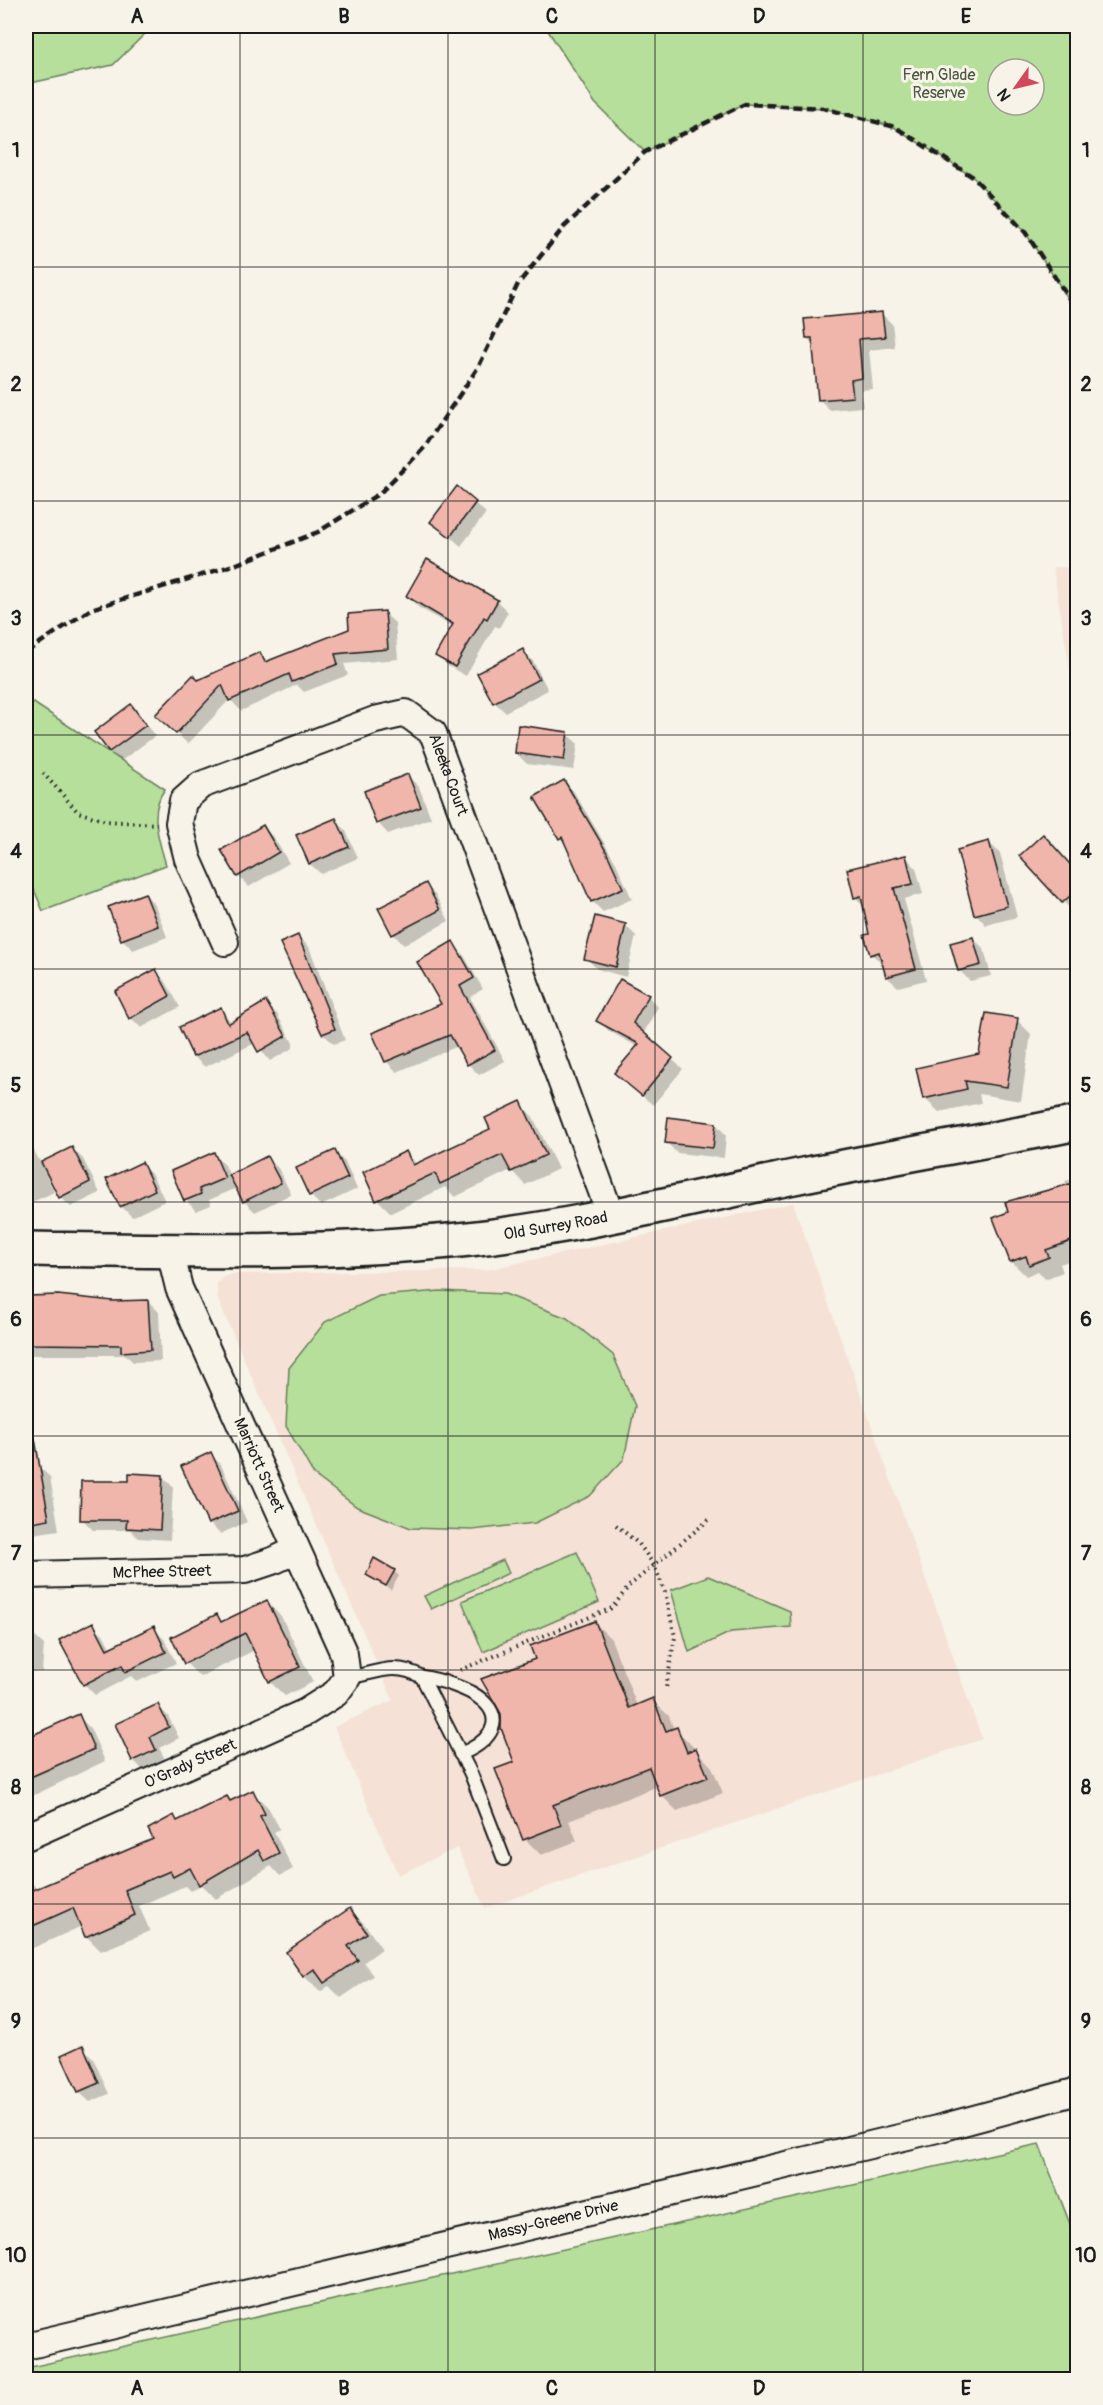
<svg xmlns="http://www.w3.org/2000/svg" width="1103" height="2405" font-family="Pangolin,sans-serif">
	<rect width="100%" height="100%" fill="#f7f3e8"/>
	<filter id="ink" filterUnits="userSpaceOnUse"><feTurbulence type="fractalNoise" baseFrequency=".0167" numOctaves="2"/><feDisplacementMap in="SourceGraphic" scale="12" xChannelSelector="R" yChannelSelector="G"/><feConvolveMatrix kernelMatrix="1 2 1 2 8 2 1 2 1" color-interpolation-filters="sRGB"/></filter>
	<g filter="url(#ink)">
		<g fill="#f5e1d6">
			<polygon points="1053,567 1077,568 1077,713"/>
			<polygon points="793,1203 982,1739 485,1908 457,1848 398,1875 334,1727 393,1700 218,1300 217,1284 223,1277 232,1274 486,1270"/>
		</g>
		<g fill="#b6df9b" stroke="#697e5c" stroke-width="1.5" fill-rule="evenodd">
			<polygon points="26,26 153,26 113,65 26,84"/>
			<path d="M545 26H1077V312L1025 232 973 177 894 127 823 108 745 104 645 152 595 103ZM998 69H1034V105H998Z"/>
			<path d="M26 698 165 789C148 811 159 841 166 865L43 911 26 870Z"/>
			<polygon points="440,1291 505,1294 567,1318 613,1355 635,1406 624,1459 590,1496 535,1523 472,1530 411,1528 357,1507 314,1475 286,1426 289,1368 325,1322 379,1296"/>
			<polygon points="577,1552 599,1602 483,1652 462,1601"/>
			<polygon points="503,1560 509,1573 431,1609 424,1596"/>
			<polygon points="708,1576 790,1611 791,1627 731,1632 689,1652 671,1590"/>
			<polygon points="1039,2144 1077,2242 1077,2379 26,2379 26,2368"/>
		</g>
		<g fill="#0003">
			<polygon points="882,314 892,324 895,347 869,350 873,389 861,390 863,407 830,410 819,399 814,345 807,338"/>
			<polygon points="457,488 486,513 461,546 432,521"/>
			<polygon points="407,596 497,601 508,612 499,628 495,626 466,676 448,666 437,655 453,627 418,607"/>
			<polygon points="384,613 395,623 398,659 344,664 348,675 304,692 297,685 241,711 230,699 188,744 157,715 198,681 260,654 269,662 351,630"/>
			<polygon points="523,651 533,661 548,690 505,712 494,702"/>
			<polygon points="131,706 155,736 121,761 110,751"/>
			<polygon points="567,734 578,744 574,770 527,764 516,753"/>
			<polygon points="408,776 419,787 431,818 388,834 378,823"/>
			<polygon points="564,781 574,792 616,863 632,899 603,912 592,901 568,846 560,838"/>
			<polygon points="336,820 346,831 358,858 321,874 310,864 298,836"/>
			<polygon points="263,827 274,838 289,863 249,887 238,876 223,851"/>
			<polygon points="989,843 1000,853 1017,917 986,925 976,914"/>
			<polygon points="1054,847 1078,873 1078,910 1074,913 1021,856"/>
			<polygon points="906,857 916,868 923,894 904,899 926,980 898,987 887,977 884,964 871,954 871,935 865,907 855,897"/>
			<polygon points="426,885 436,896 449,921 404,945 393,934"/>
			<polygon points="145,894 155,905 167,937 133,950 122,939"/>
			<polygon points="625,925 636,936 626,977 597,969 586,958"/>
			<polygon points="298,936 309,947 345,1040 334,1044 323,1034"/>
			<polygon points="973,938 984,949 991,976 970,981 959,970"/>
			<polygon points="452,943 463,954 483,989 470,997 505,1061 479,1075 468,1064 458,1046 397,1072 386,1061 443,1004"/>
			<polygon points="155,971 166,982 180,1007 141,1028 131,1018"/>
			<polygon points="648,996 658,1007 643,1034 683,1069 653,1105 627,1083 638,1047 609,1031 598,1020"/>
			<polygon points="266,1003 277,1014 293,1043 293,1048 270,1061 255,1043 205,1067 194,1057 181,1028 220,1009 232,1023"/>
			<polygon points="1017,1020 1031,1034 1021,1101 979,1094 981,1103 939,1112 924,1098 981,1055"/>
			<polygon points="520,1103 533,1117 558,1169 525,1185 511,1170 455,1197 445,1187 391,1213 378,1200 406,1153 417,1164 492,1129"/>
			<polygon points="716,1124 726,1135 724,1158 677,1153 666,1142"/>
			<polygon points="26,1135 41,1164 72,1148 83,1159 100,1193 71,1207 60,1197 49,1175 47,1177 54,1192 26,1205"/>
			<polygon points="334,1152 345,1162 357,1189 321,1206 310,1195"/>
			<polygon points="214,1154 225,1165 230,1176 267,1158 278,1168 291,1194 255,1212 244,1201 237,1188 209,1200 211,1205 196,1211 186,1200"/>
			<polygon points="141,1164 152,1175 165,1201 132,1217 121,1206"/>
			<polygon points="1078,1178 1078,1258 1060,1264 1063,1272 1045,1279 1038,1271 1026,1276 1011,1261 1010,1212 1007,1203 1067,1187 1065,1181"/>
			<polygon points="148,1301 159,1312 161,1361 133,1362 126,1355 26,1355 26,1304"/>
			<polygon points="210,1454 221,1465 247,1522 220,1534 209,1523"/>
			<polygon points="39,1467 50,1477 59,1530 26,1535 26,1469"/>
			<polygon points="162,1476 173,1487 170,1540 138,1538 131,1530 93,1530 82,1519 130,1482"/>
			<polygon points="394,1571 399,1576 391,1590 368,1574"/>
			<polygon points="267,1602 281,1616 313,1682 285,1696 270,1682 255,1650 200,1677 186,1663 217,1616 223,1623"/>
			<polygon points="594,1622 611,1639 637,1706 652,1700 669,1716 674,1730 676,1729 712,1767 723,1793 677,1811 661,1795 658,1786 569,1821 577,1841 541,1855 525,1839 516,1763 537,1659"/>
			<polygon points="92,1624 103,1634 111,1649 153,1628 164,1639 176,1663 137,1682 131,1676 95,1695 84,1684"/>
			<polygon points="26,1632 31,1633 44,1645 42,1672 26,1671"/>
			<polygon points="157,1705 168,1716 179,1738 159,1748 166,1761 144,1771 133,1760"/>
			<polygon points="78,1716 90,1728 105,1761 26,1799 26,1741"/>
			<polygon points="252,1792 268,1807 280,1829 274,1832 293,1869 280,1876 271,1866 216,1899 201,1885 190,1891 185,1886 139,1906 150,1931 101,1951 86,1936 82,1926 31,1949 26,1943 26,1881 28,1880 38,1889 155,1840 174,1817 179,1822 227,1798 231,1802"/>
			<polygon points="350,1909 366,1926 382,1949 364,1962 373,1976 341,1998 329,1986 320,1992 304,1976"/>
			<polygon points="82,2047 93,2058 109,2094 90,2102 79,2092 63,2055"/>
		</g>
		<g fill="#f0b6ab" stroke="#1c1c1c" stroke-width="1.5">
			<polygon points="882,312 885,337 859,339 862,378 851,380 853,397 818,400 812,338 806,338 804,319"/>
			<polygon points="457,486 476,502 450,537 430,522"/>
			<polygon points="427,559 498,600 487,619 484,617 455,667 435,656 453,624 406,596"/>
			<polygon points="385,611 388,649 335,654 338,664 292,682 289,674 229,701 222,685 176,734 155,715 193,675 198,680 260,652 265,662 349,629 348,614"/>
			<polygon points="523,649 539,679 493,703 477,673"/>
			<polygon points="131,704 146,725 109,752 94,732"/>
			<polygon points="518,725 568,732 564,760 515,753"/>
			<polygon points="408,774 421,807 376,824 364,791"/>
			<polygon points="564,780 606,851 623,888 591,902 562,837 559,839 534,797"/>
			<polygon points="336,818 349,847 309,864 296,835"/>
			<polygon points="263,825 279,852 237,877 221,850"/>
			<polygon points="1043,834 1077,872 1077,890 1062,903 1019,856"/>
			<polygon points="989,841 1007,906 974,915 957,850"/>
			<polygon points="906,855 913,884 894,888 916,969 886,977 879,952 870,955 864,935 869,934 861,896 854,898 847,869"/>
			<polygon points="426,883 440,910 392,935 378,908"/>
			<polygon points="145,893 158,926 121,940 108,907"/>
			<polygon points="595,916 626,924 616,967 584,959"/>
			<polygon points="298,935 335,1029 322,1034 280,943"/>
			<polygon points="973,937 981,965 958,971 950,943"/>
			<polygon points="453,941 474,978 460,986 495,1050 467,1065 450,1035 385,1062 372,1033 441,1004 417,962"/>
			<polygon points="156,969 170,996 129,1019 115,991"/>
			<polygon points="620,979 649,995 633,1023 673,1058 642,1096 614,1073 639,1044 596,1021"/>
			<polygon points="266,1001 286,1036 258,1052 247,1032 193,1057 179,1027 221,1007 228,1024"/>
			<polygon points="986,1013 1018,1018 1007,1087 965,1081 967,1089 923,1099 916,1068 979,1054"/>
			<polygon points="521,1101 546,1155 511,1172 502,1155 440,1184 435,1173 376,1201 363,1172 406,1151 413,1165 490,1129 485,1118"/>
			<polygon points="668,1117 716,1123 713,1148 665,1143"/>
			<polygon points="72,1147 90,1182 59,1198 41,1162"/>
			<polygon points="335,1150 348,1178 309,1196 296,1168"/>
			<polygon points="214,1152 225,1178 199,1189 201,1194 184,1201 171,1171"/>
			<polygon points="267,1156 281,1183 243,1202 229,1175"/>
			<polygon points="142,1162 155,1190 120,1207 106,1179"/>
			<polygon points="1077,1182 1077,1239 1046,1250 1049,1257 1029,1265 1026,1256 1010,1262 993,1218 1008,1212 1005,1202"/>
			<polygon points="58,1295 113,1301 148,1300 151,1350 121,1352 121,1345 30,1344 28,1296"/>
			<polygon points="35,1439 49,1519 26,1523 26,1440"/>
			<polygon points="211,1452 238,1511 208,1524 181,1466"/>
			<polygon points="129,1473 163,1475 160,1530 126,1528 127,1520 80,1520 81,1481 129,1481"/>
			<polygon points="374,1558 395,1570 386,1586 366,1575"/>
			<polygon points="267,1600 300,1667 269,1682 245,1633 184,1664 171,1637 217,1614 221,1622"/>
			<polygon points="595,1621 629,1708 653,1698 666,1731 677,1727 687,1752 696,1748 708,1777 660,1796 649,1767 553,1805 561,1825 523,1840 495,1769 514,1762 501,1728 501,1714 481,1679 535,1659 530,1646"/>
			<polygon points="93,1622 107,1649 154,1626 166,1652 125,1672 122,1665 83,1685 59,1640"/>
			<polygon points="158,1704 169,1727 150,1737 156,1750 132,1761 115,1724"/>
			<polygon points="79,1714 94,1749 26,1779 26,1738"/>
			<polygon points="253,1790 265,1814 260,1816 279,1853 264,1861 258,1850 199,1885 190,1868 173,1877 170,1871 125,1890 135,1915 85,1937 73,1908 26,1929 26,1893 153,1839 148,1829 174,1815 177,1821 227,1796 230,1801"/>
			<polygon points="350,1908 367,1933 348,1946 358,1960 324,1983 314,1969 303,1977 286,1952"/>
			<polygon points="83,2045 99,2083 78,2092 61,2055"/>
		</g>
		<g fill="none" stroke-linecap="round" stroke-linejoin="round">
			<defs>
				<g id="service">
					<path d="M422 1677C438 1679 470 1689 482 1700 509 1723 484 1745 460 1754"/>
					<path d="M347 1678C377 1673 394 1661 422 1677L471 1774 504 1859"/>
				</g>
				<g id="minor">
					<path id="s1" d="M225 942 188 859 179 823 183 801 201 785 375 720 406 713 433 733 611 1216"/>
					<path id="s2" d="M26 1575 245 1570 275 1560 296 1550"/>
					<path id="s3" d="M26 1837 306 1712 336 1693 347 1678 344 1654 179 1288 170 1251"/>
					<path id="s4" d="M26 2346 937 2129 1078 2091"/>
				</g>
				<g id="secondary">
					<path id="s5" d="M26 1249C173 1251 322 1255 469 1239 577 1227 683 1200 789 1178 885 1158 981 1142 1078 1123"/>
				</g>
			</defs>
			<use href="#service" stroke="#1c1c1c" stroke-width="16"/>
			<use href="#minor" stroke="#1c1c1c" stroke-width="30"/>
			<use href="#secondary" stroke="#1c1c1c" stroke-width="38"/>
			<g stroke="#1c1c1c" stroke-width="4" stroke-dasharray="1.5 4.5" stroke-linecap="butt">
				<polyline points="43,773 78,812 106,821 157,824"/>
				<polyline points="616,1525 639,1544 654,1565 665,1592 675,1637 666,1688"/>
				<polyline points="460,1670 612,1608 629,1586 711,1518"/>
			</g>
			<use href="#service" stroke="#f7f3e8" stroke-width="12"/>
			<use href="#minor" stroke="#f7f3e8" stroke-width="26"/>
			<use href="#secondary" stroke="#f7f3e8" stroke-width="33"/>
			<polyline stroke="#1c1c1c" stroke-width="4.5" stroke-dasharray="9 4.5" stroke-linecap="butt" points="26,652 91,609 237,564 318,532 380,493 423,449 479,366 518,284 564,227 645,152 745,104 823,108 895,127 973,177 1025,232 1078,312"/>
		</g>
	</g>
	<path fill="none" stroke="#1c1c1c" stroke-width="1.5" stroke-opacity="0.55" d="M240 26V2380M448 26V2380M655 26V2380M863 26V2380M26 267H1078M26 501H1078M26 735H1078M26 969H1078M26 1202H1078M26 1436H1078M26 1670H1078M26 1904H1078M26 2138H1078"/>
	<g text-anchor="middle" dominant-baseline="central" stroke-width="6" stroke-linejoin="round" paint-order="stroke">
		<g font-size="16" fill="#4a5642" stroke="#f7f3e8">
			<text x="939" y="75">Fern Glade<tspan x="939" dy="18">Reserve</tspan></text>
		</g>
		<g font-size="16" fill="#1c1c1c" stroke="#f7f3e8">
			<text stroke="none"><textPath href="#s1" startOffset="470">Aleeka Court</textPath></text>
			<text stroke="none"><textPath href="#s5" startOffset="531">Old Surrey Road</textPath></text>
			<text transform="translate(259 1465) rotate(66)">Marriott Street</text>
			<text stroke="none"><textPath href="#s2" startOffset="136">McPhee Street</textPath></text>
			<text stroke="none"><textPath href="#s3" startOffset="180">O'Grady Street</textPath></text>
			<text stroke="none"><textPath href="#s4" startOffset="542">Massy-Greene Drive</textPath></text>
		</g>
	</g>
	<rect width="1103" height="2405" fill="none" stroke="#f7f3e8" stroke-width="66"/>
	<g transform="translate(1016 87) rotate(236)"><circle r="28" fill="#f7f3e8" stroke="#9f9d96" stroke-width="1.5"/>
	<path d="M0-4.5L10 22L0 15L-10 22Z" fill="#d1495b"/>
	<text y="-9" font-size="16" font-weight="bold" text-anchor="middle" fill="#1c1c1c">N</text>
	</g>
	<rect x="33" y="33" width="1037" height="2339" fill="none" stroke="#1c1c1c" stroke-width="2"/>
	<g font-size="20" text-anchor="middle" font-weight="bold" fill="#1c1c1c">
		<text x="137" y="23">A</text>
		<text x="344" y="23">B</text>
		<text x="552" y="23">C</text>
		<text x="759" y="23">D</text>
		<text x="966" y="23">E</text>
		<text x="16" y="157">1</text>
		<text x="1086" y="157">1</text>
		<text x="16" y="391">2</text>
		<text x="1086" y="391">2</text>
		<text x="16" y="625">3</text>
		<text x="1086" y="625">3</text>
		<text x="16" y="858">4</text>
		<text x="1086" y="858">4</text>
		<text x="16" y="1092">5</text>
		<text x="1086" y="1092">5</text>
		<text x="16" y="1326">6</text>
		<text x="1086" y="1326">6</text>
		<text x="16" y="1560">7</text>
		<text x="1086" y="1560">7</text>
		<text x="16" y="1794">8</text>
		<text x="1086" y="1794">8</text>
		<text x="16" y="2028">9</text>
		<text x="1086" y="2028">9</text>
		<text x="16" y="2262">10</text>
		<text x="1086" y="2262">10</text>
		<text x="137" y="2395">A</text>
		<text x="344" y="2395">B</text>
		<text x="552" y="2395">C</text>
		<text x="759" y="2395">D</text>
		<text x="966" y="2395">E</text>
	</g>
</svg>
